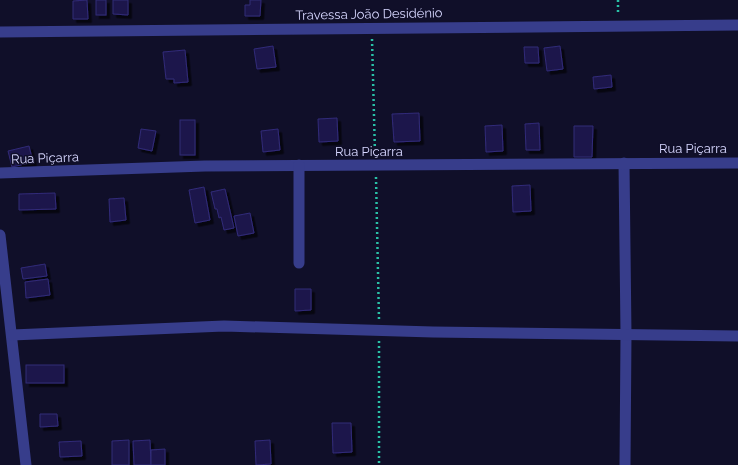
<svg xmlns="http://www.w3.org/2000/svg" width="738" height="465" font-family="Raleway,sans-serif">
	<defs>
		<filter id="shadow"><feDropShadow dx="3.5" dy="3.5" stdDeviation="0" flood-color="#0009"/></filter>
	</defs>
	<rect width="100%" height="100%" fill="#100f29"/>
	<g fill="#1e194b" stroke="#312a79" filter="url(#shadow)">
		<polygon points="87,0 88,19 73,19 73,1"/>
		<rect x="96" y="0" width="10" height="15"/>
		<polygon points="113,0 128,0 128,15 113,14"/>
		<polygon points="250,0 261,0 260,16 245,16 245,5 250,5"/>
		<polygon points="273,46 276,67 257,69 254,49"/>
		<polygon points="560,46 563,69 547,71 544,48"/>
		<polygon points="524,47 538,47 539,63 525,63"/>
		<polygon points="185,50 188,82 174,83 174,79 166,79 163,52"/>
		<polygon points="611,75 612,87 594,89 593,77"/>
		<polygon points="419,113 420,141 394,142 392,114"/>
		<polygon points="337,118 338,141 319,142 318,119"/>
		<rect x="180" y="120" width="15" height="35"/>
		<polygon points="539,123 540,150 526,150 525,124"/>
		<polygon points="502,125 503,151 486,152 485,126"/>
		<polygon points="574,126 593,126 592,157 574,157"/>
		<polygon points="141,129 156,131 152,151 138,148"/>
		<polygon points="278,129 280,150 263,152 261,131"/>
		<polygon points="29,146 33,162 12,167 8,151"/>
		<polygon points="530,185 531,211 513,212 512,186"/>
		<polygon points="204,187 210,220 195,223 189,190"/>
		<polygon points="225,189 234,228 224,230 221,217 219,218 217,209 215,209 211,192"/>
		<polygon points="55,193 56,209 19,210 19,194"/>
		<polygon points="124,198 126,220 110,222 109,199"/>
		<polygon points="250,213 254,233 238,236 234,216"/>
		<polygon points="45,264 47,276 23,279 21,268"/>
		<polygon points="48,279 50,295 26,298 25,282"/>
		<polygon points="295,289 311,289 311,310 295,311"/>
		<rect x="26" y="365" width="38" height="18"/>
		<polygon points="40,414 57,414 58,426 40,427"/>
		<polygon points="332,423 351,423 352,452 333,453"/>
		<polygon points="129,440 129,465 112,465 112,441"/>
		<polygon points="150,440 151,465 134,465 133,441"/>
		<polygon points="270,440 271,464 256,465 255,441"/>
		<polygon points="81,441 82,456 60,457 59,442"/>
		<polygon points="165,449 165,465 151,465 151,450"/>
	</g>
	<g fill="none" stroke-linecap="round" stroke-linejoin="round">
		<g stroke="#29c1a7" stroke-width="2.5" stroke-dasharray="2 3" stroke-linecap="butt">
			<polyline points="618,0 618,15"/>
			<polyline points="372,39 375,154"/>
			<polyline points="376,177 379,320"/>
			<polyline points="379,341 379,465"/>
		</g>
		<g stroke="#373d8b" stroke-width="11">
			<polyline points="0,32 738,25"/>
			<polyline points="624,163 626,334 625,465"/>
			<polyline points="0,173 205,166 738,163"/>
			<polyline points="0,235 26,465"/>
			<polyline points="299,263 299,165"/>
			<polyline points="12,335 224,326 433,332 738,336"/>
		</g>
	</g>
	<g text-anchor="middle" dominant-baseline="central" stroke-width="3" stroke-linejoin="round" paint-order="stroke">
		<g font-size="13" fill="#d7d7ff" stroke="#100f29">
			<text transform="translate(369 14) rotate(-1)">Travessa João Desidénio</text>
			<text x="693" y="148">Rua Piçarra</text>
			<text x="369" y="151">Rua Piçarra</text>
			<text transform="translate(45 158) rotate(-2)">Rua Piçarra</text>
		</g>
	</g>
</svg>
